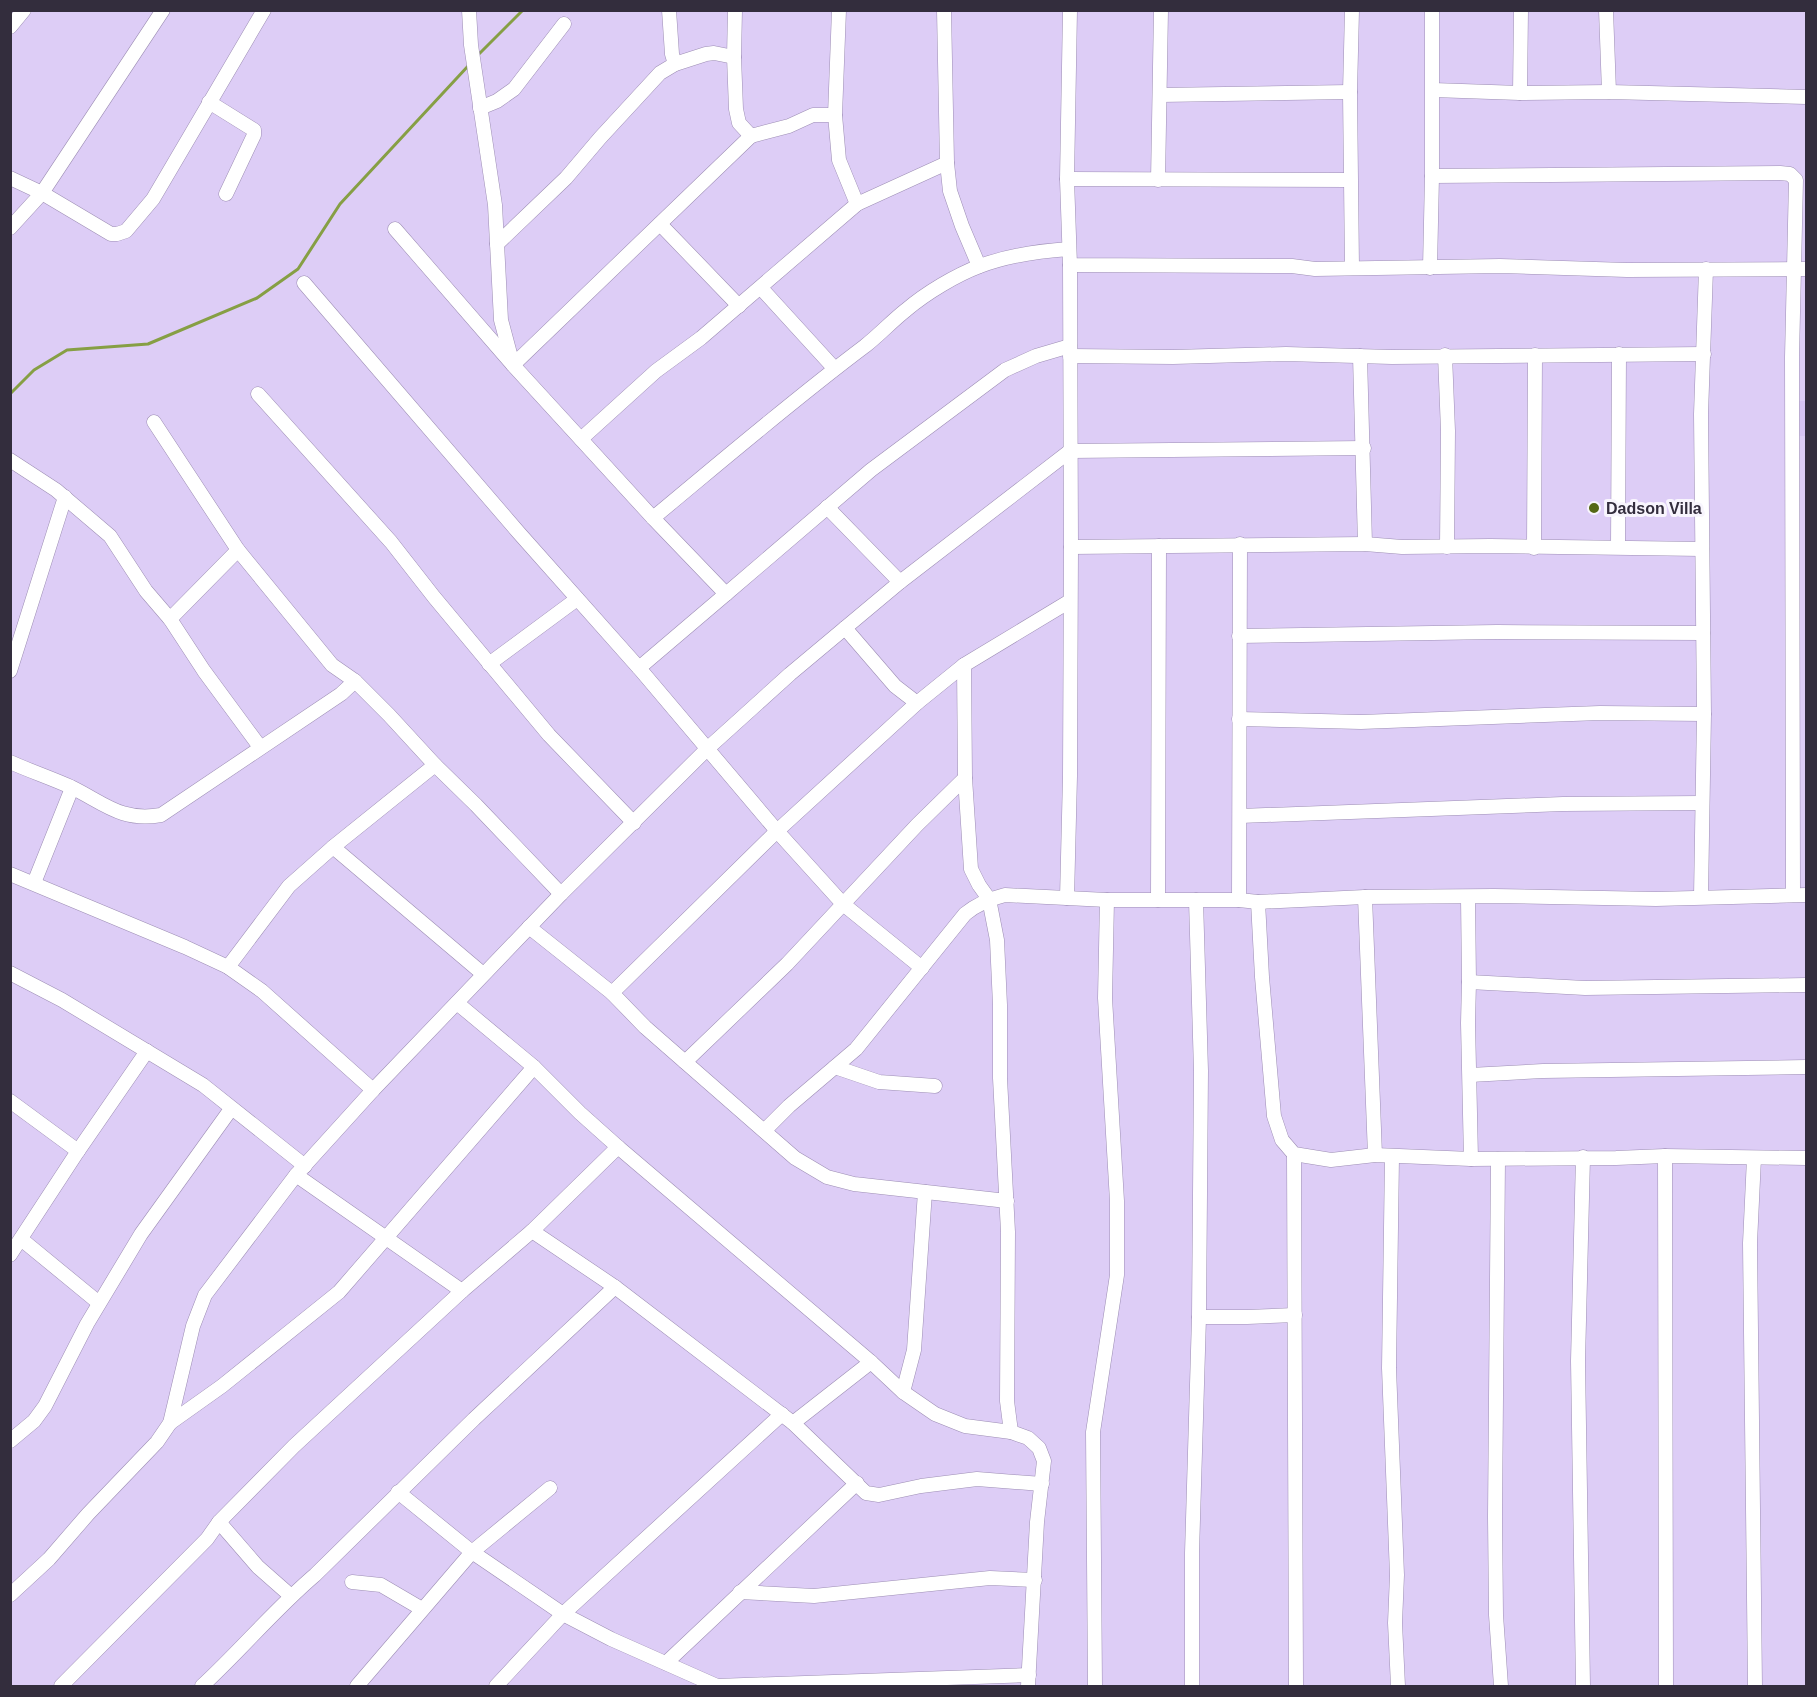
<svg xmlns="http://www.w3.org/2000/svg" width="1817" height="1697" font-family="Arial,sans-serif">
	<rect width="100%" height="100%" fill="#ddcdf6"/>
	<rect fill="#d6c3f3" x="1799" y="401" width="7" height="35"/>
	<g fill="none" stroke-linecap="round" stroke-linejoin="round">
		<g stroke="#869f44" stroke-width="3">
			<polyline points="477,56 523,10"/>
			<polyline points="10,394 34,370 67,350 148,344 257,298 298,269 340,204 469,65"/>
		</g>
		<defs>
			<g id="minor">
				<polyline points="469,10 471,45 495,205 501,320 513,365 751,136"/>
				<polyline points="669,10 672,54 675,64"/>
				<polyline points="735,10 734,57 736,109 739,123 751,136 789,126 813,115 835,115"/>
				<polyline points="839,10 835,115 839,160 857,204"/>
				<polyline points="944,10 947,163 950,191 962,226 979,266"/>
				<polyline points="1070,10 1067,179 1070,265 1292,266 1315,269 1500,266 1627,270 1806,269"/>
				<polyline points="1606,10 1609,92"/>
				<polyline points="10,27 24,10"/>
				<polyline points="1433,90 1520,93 1609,92 1806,97"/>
				<polyline points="1520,93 1521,10"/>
				<polyline points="1160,95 1350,92"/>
				<polyline points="209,102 254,130 254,135 226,194"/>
				<polyline points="480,108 497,101 514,89 564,24"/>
				<polyline points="1432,176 1780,173 1790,174 1796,180 1792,357 1793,895"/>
				<polyline points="10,178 42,193 111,234 117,234 126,231 153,199 264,10"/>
				<polyline points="1067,179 1350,180"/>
				<polyline points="1158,180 1161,10"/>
				<polyline points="660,224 739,306"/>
				<polyline points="10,228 42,193 163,10"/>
				<polyline points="395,229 513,365 653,518 726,594 639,668"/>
				<polyline points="497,244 566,178 600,138 660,73 675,64 706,54 714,53 734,57"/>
				<polyline points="1352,268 1350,92 1352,10"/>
				<polyline points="1430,268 1432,176 1432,10"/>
				<polyline points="304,283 519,533 639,668 777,831 843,904 922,968"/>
				<polyline points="761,288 834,368"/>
				<polyline points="1445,355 1448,431 1447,547"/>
				<polyline points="1070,356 1173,357 1286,354 1392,357 1704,354"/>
				<polyline points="1360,356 1365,544"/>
				<polyline points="258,394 391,542 434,597 549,735 634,823"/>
				<polyline points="154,422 238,550 332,665 355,681 389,715 435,765 476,805 561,894"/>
				<polyline points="581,439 656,371 701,338 857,204 947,163"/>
				<polyline points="10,460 56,490 110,536 146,591 170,619 204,671 260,747"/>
				<polyline points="827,507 900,582"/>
				<path d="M653 518C723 460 793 400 865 346 879 335 892 321 906 310 926 293 956 275 980 266 1009 255 1039 251 1069 249"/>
				<polyline points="1071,547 1365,544 1402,547 1490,546 1702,549"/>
				<polyline points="1618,547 1619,354"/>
				<polyline points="1534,548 1535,355"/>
				<polyline points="726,594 871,470 1005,370 1036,356 1070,346"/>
				<polyline points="170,619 238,550"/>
				<polyline points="845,628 895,686 917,703"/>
				<polyline points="1239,636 1497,632 1703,633"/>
				<polyline points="489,664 577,599"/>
				<polyline points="10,671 65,497"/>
				<polyline points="1239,719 1361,722 1600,713 1704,714"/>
				<path d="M10 762C30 771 51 778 71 787 104 803 121 822 161 815L341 694 355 681"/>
				<polyline points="1240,816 1563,804 1702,803"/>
				<polyline points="333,847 483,974"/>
				<polyline points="10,874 185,947 228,967 262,991 373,1090"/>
				<polyline points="34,883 72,788"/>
				<polyline points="1365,897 1375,1155"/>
				<polyline points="1701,897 1704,714 1701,414 1706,269"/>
				<polyline points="1067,898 1070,776 1071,547 1070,265"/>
				<polyline points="1468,898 1469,982 1468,1023 1471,1159"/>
				<polyline points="1158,900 1159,546"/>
				<polyline points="1239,900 1240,544"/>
				<polyline points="1258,902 1262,977 1274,1116 1282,1140 1294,1154 1331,1160 1375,1155 1471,1159 1616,1158 1665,1156 1806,1158"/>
				<polyline points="529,927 612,993 645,1027 795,1158 827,1177 854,1184 1007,1201"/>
				<polyline points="228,967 289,886 333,847 435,765"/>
				<polyline points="10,973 62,1000 203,1085 305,1166"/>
				<polyline points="1469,982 1585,988 1806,985"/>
				<polyline points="612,993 777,831 917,703 964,665"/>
				<polyline points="457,1003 534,1067 580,1113 618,1147 871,1362 903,1392 935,1414 965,1426 1011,1432 1028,1438 1039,1448 1044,1461 1037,1522 1028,1686"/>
				<polyline points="685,1062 787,964 917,825 965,778"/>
				<polyline points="835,1067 879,1082 935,1086"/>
				<polyline points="1470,1075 1543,1071 1806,1067"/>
				<polyline points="10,1101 78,1151"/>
				<path d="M765 1130 789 1106 856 1049 965 914C977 904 989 899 1005 895L1107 900H1239L1258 902 1365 897 1494 896 1656 899 1806 895"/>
				<polyline points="1294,1154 1296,1686"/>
				<polyline points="1665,1156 1666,1686"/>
				<polyline points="1392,1157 1389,1368 1397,1575 1395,1623 1398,1686"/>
				<polyline points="1583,1157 1578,1361 1583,1686"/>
				<polyline points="1754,1158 1750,1243 1755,1686"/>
				<polyline points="1498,1159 1495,1517 1496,1615 1501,1686"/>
				<polyline points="532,1231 615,1287 793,1423 866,1493 879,1495 921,1486 977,1479 1042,1484"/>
				<polyline points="21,1239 99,1303"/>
				<polyline points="10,1255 78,1151 147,1051"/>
				<polyline points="462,1291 532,1231 618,1147"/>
				<polyline points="1199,1317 1247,1317 1295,1315"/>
				<polyline points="903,1392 914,1350 925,1192"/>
				<polyline points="170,1423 222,1386 339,1292 534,1067"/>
				<polyline points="793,1423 871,1362"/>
				<polyline points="1011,1432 1007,1401 1008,1232 1000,1078 1000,1005 997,940 989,899 979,885 971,869 965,778 964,665 1070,601"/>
				<polyline points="10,1441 34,1421 45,1406 87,1324 141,1234 231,1109"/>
				<polyline points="398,1492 472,1552 563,1614 611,1639 717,1686 1029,1675"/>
				<polyline points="219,1522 258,1567 291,1596"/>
				<polyline points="352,1582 381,1585 422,1609"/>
				<polyline points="740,1592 814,1596 990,1578 1035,1580"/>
				<polyline points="10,1595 49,1559 88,1514 157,1442 170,1423 193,1326 205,1295 296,1175 373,1090 561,894 707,749 790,674 900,582 1070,451 1364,448"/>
				<polyline points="666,1663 857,1483"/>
				<polyline points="61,1686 207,1539 219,1522 294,1446 462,1291 296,1175"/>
				<path d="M202 1686C241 1650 275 1609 315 1575L474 1419 615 1287"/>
				<polyline points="357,1686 472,1552 550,1488"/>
				<polyline points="496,1686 563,1614 782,1414"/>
				<polyline points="1095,1686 1093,1432 1117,1275 1117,1201 1105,998 1107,900"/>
				<polyline points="1192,1686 1192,1553 1199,1317 1201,1071 1196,900"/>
			</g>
		</defs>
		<use href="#minor" stroke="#9d8eb4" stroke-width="15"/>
		<use href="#minor" stroke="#fff" stroke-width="14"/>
	</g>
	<circle fill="#556815" stroke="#f8f5fd" stroke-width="2" cx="1594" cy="508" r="6"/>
	<g text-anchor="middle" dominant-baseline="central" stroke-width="6" stroke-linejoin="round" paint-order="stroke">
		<g font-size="16" font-weight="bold" fill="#332d3d" stroke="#f8f5fd" text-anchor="start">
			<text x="1606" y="508">Dadson Villa</text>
		</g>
	</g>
	<rect width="1817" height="1697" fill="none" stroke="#332d3d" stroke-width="24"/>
</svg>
